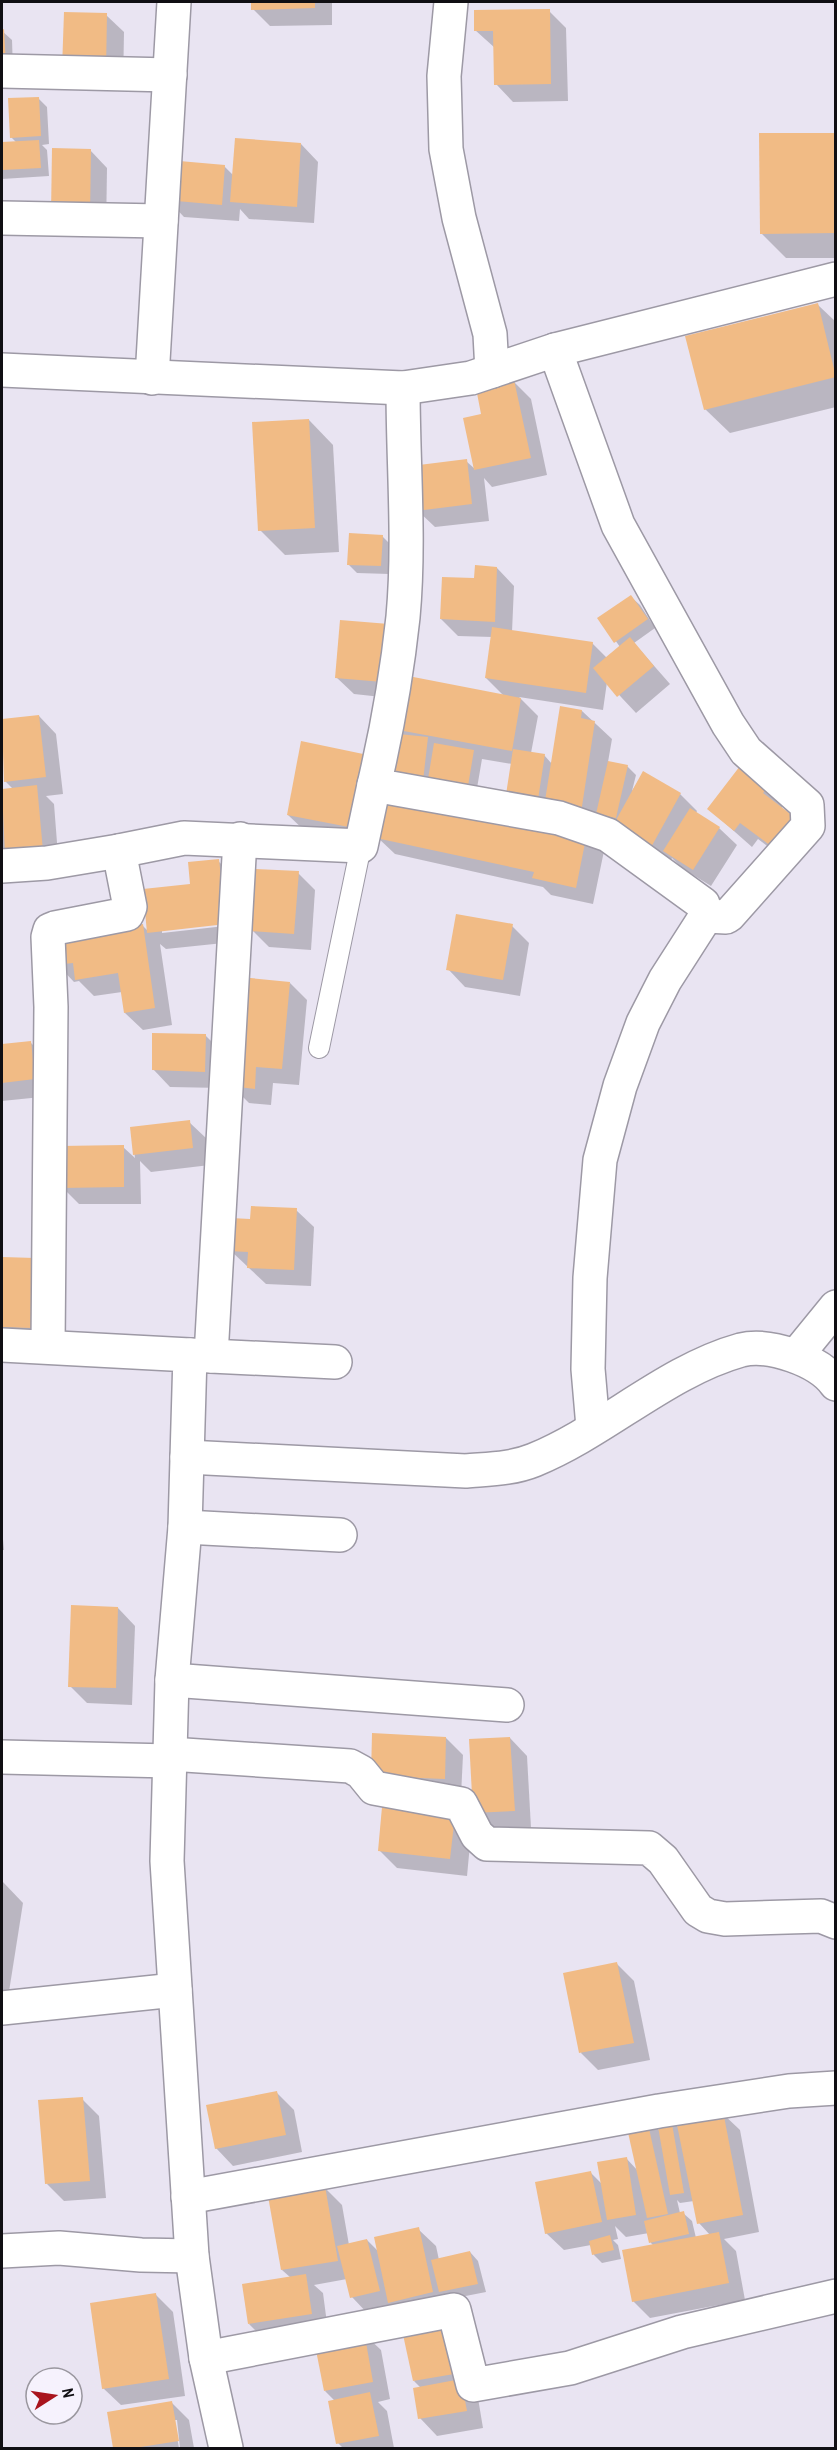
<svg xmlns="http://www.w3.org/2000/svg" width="837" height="2450" font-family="'Archivo Narrow',sans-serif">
	<rect width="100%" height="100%" fill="#e9e4f2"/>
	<g fill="#0003" fill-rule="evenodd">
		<polygon points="252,2 332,2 332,25 270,26 253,9"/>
		<polygon points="549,11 566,28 568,101 513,102 496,84 495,48 475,30"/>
		<polygon points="106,15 124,32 123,87 81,86"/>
		<polygon points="2,31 12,40 13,72 2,73"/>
		<polygon points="38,98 47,107 49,144 42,145 47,150 49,176 2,179 2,138 2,144 17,143 11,137"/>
		<polygon points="836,134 836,258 786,258 761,233"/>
		<polygon points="301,144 318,162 314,223 249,219 240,209 239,221 184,217 167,199 224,166 234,176"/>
		<polygon points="90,150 107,168 106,232 70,231"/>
		<polygon points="818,305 836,322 836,407 730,433 705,409"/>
		<polygon points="514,382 531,399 547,475 492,487 484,478 489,521 435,527 417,510 466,461 475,469 483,415"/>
		<polygon points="309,420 333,445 339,552 285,555 260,530"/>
		<polygon points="382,536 391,545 389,574 357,573 349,565"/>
		<polygon points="476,567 497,568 514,586 512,632 592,643 607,658 620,647 600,619 631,597 640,605 655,628 634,643 670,684 636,713 607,682 603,710 519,697 538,716 531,753 544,755 552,764 561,708 582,711 612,739 608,762 627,766 636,775 632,791 643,773 680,794 697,811 696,813 719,828 737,845 711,886 682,868 672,858 667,867 644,854 626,836 628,834 619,825 606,822 600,816 598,829 563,824 555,816 554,822 524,817 507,800 512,764 482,759 476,794 441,788 439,807 544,830 545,825 586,834 604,851 593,904 551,895 543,887 395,854 377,837 386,795 398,798 383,783 371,844 306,832 288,815 302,743 367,756 385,774 390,734 403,736 395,728 400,699 354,694 336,677 341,622 388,626 405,643 402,676 504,696 486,678 492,637 458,636 441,619 443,578 475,580"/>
		<polygon points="39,716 56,734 63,794 46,796 54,804 59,868 2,877 2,790 13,789 5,781 2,721"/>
		<polygon points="741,768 784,805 781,809 792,865 758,839 752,847 709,809"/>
		<path d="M218 861 236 878 243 941 166 949 160 944 172 1025 143 1030 125 1013 122 992 94 996 79 981 74 982 57 964 143 926 148 931ZM233 922 234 925 162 933V930Z"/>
		<polygon points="298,873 315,890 311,950 269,947 252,930"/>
		<polygon points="512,926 529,943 520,996 465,987 448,969"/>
		<polygon points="290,983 307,1000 299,1085 273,1083 271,1105 249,1103 232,1086"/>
		<polygon points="205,1035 223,1053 222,1088 170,1087 153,1069"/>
		<polygon points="30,1042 47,1059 51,1096 2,1101 2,1045"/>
		<polygon points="189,1122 207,1139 210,1165 151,1172 140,1161 141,1204 79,1204 62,1187 123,1147 135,1158 131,1129"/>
		<polygon points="296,1210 314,1227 311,1286 266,1284 231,1251 251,1220"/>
		<polygon points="2,1258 34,1260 49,1345 2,1339"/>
		<polygon points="2,1528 4,1550 2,1550"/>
		<polygon points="118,1608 135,1626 132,1705 87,1703 70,1686"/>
		<polygon points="446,1738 463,1755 461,1796 389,1793"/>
		<polygon points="510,1738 527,1756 531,1828 492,1830 475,1812"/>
		<polygon points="454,1816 471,1834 467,1876 397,1868 379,1850"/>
		<polygon points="2,1881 23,1903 8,1998 2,1997"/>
		<polygon points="617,1964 634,1981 650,2060 598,2070 581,2053"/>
		<polygon points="276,2092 294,2110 302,2152 233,2166 216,2148"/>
		<polygon points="82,2099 99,2116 106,2198 64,2201 47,2184"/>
		<path d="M722 2113 740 2130 759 2232 724 2239 736 2251 745 2300 650 2318 633 2301 654 2246 651 2243 649 2233 626 2237 615 2226 618 2239 613 2240 618 2245 621 2259 602 2263 594 2255 591 2245 564 2250 546 2233 591 2173 602 2184 626 2158 638 2171 645 2117 661 2132 671 2120 680 2129ZM677 2200 680 2203 694 2201 699 2223 710 2235 696 2238 692 2221 683 2213H680Z"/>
		<polygon points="325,2188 342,2205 349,2245 367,2240 379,2252 418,2229 436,2246 439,2260 470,2252 478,2261 486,2292 369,2315 352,2297 347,2279 314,2285 323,2293 328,2331 266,2341 249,2324 291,2278 282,2270"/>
		<polygon points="156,2295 173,2312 185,2396 121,2405 103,2388"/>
		<polygon points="450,2322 478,2398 483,2428 437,2436 420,2418 421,2388 414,2381"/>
		<polygon points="363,2333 381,2350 390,2399 378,2402 387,2411 394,2448 343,2448 338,2443 335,2401 325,2391"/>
		<polygon points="172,2403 189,2420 194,2448 180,2448 177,2420 174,2420 179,2448 114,2448 109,2413"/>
	</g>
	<g fill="#f1bb85">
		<polygon points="251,2 315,2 315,8 251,10"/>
		<polygon points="550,9 551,84 494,85 493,31 474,31 474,10"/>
		<polygon points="64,12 107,13 106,70 62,69"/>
		<polygon points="4,29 6,64 2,64 2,30"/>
		<polygon points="39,97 41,136 10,138 8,98"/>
		<polygon points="759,133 836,133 836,233 760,234"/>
		<polygon points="235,138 301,143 297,207 230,202"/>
		<polygon points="39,140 41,168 2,170 2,142"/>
		<polygon points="52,148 91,149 90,215 51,214"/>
		<polygon points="168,160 225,165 222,205 165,200"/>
		<polygon points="818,303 836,377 704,410 685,336"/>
		<polygon points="514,380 531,458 474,470 463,418 481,414 476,388"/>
		<polygon points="309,419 315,528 258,531 252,422"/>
		<polygon points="467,459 472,504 416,511 411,466"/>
		<polygon points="349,533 383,535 381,566 347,565"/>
		<polygon points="475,565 497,567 495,622 440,619 442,577 474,578"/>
		<polygon points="631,595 648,619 614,643 597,618"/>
		<polygon points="340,620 389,624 383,682 335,678"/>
		<polygon points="492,627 593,642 586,693 485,678"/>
		<polygon points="630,637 654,666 617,697 593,668"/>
		<polygon points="403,675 521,698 512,751 393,729"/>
		<polygon points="560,706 582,710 581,718 595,721 581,813 544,807"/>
		<polygon points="39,715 46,777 4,782 2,719"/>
		<polygon points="389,733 428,737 422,790 383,785"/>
		<polygon points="301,741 368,755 354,828 287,815"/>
		<polygon points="434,743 474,750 468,786 428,779"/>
		<polygon points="513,749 545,754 537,806 505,801"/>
		<polygon points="608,761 628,765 616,818 596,814"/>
		<polygon points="740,766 768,787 763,793 797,819 775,849 740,823 734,831 707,809"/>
		<polygon points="643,771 681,793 649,851 615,822"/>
		<polygon points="37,785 43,851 5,854 2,789"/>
		<polygon points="384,794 587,833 576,888 532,878 534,872 376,838"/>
		<polygon points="690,808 720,827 693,870 663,851"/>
		<polygon points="219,859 226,924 147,933 143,889 190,884 188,862"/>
		<polygon points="255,869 299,871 294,934 250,931"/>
		<polygon points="456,914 513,924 503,980 446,970"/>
		<polygon points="143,924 155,1008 124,1013 118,973 75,980 73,963 55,965 53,946 70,943 69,935"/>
		<polygon points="240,977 290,982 282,1069 256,1067 255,1089 230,1086"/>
		<polygon points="152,1033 206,1034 205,1072 152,1070"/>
		<polygon points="31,1041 35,1079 2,1083 2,1044"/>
		<polygon points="190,1120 193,1148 133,1155 130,1127"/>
		<polygon points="124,1145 124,1187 61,1188 60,1146"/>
		<polygon points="251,1206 297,1208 294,1270 247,1268 248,1252 229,1251 231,1218 250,1219"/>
		<polygon points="2,1257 35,1258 32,1328 2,1327"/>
		<polygon points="71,1605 118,1607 116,1688 68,1687"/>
		<polygon points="372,1733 446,1737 445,1779 371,1776"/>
		<polygon points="510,1737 515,1811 473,1813 469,1739"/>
		<polygon points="382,1807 455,1815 450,1859 378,1851"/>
		<polygon points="617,1962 634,2043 579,2053 563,1973"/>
		<polygon points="277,2091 286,2135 215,2149 206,2105"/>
		<polygon points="83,2097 90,2181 45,2184 38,2100"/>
		<polygon points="723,2111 743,2215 697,2224 676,2120"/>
		<polygon points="646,2115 668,2214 647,2218 625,2119"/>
		<polygon points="671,2118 684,2193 670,2195 657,2121"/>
		<polygon points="627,2157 636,2215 607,2220 597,2162"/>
		<polygon points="591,2171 602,2222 545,2234 535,2182"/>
		<polygon points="325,2186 338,2261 281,2270 268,2196"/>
		<polygon points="684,2211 689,2234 649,2243 644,2221"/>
		<polygon points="419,2227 433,2292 388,2303 374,2237"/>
		<polygon points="719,2232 729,2283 632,2302 622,2250"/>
		<polygon points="610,2235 614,2250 592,2255 589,2241"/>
		<polygon points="367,2239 380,2291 350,2298 337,2246"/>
		<polygon points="470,2251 478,2284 439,2292 431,2260"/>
		<polygon points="306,2274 312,2314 248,2324 242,2284"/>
		<polygon points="156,2293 169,2379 102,2389 90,2303"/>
		<polygon points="450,2321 460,2373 413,2381 402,2330"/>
		<polygon points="364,2331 373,2382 324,2391 314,2340"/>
		<polygon points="461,2379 467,2411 418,2419 413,2388"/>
		<polygon points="370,2392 379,2436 336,2444 328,2401"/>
		<polygon points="172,2401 179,2441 134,2448 113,2448 107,2412"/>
	</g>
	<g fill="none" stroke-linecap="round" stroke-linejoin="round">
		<defs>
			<polyline id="lane" points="319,1048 361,846"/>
			<g id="street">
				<polyline points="451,2 444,76 446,149 459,218 490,334 492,371"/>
				<polyline points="2,71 170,75"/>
				<polyline points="2,218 161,221"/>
				<polyline points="555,350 618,525 728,724 746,751 807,805 808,826 729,915 726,917 706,916"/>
				<polyline points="2,370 403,388 471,378 555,350 836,279"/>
				<polyline points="152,378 174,2"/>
				<path d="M403 388C403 464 410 541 403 617 397 673 387 730 374 785L559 818 608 835 703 904 706 916 665 980 643 1023 620 1086 600 1160 590 1278 588 1369 593 1427"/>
				<polyline points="2,866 47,863 119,851 184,838 361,846 374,785"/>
				<polyline points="2,1345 190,1355 185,1527 172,1680 167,1861 192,2256 206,2358 226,2448"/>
				<polyline points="48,1346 51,1007 48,937 50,930 55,928 127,914 130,907 119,851"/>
				<polyline points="190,1355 335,1362"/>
				<polyline points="211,1356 240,839"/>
				<polyline points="796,1356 836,1307"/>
				<path d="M187 1457 466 1471C489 1469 512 1469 534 1460 605 1431 666 1371 741 1350 769 1343 819 1360 836 1384"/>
				<polyline points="185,1527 340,1535"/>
				<polyline points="172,1680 507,1705"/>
				<polyline points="170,1754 350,1766 361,1772 374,1788 461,1804 477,1835 487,1844 649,1848 663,1860 698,1910 708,1916 725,1919 821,1916 836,1922"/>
				<polyline points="2,1757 170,1761"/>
				<polyline points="2,2008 175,1990"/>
				<polyline points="188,2197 659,2111 789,2091 836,2088"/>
				<polyline points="2,2251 59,2248 141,2255 192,2256"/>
				<polyline points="206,2358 454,2310 473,2385 570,2368 682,2332 836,2296"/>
			</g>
		</defs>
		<use href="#lane" stroke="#9d99a5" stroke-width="22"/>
		<use href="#street" stroke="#9d99a5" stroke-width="36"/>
		<use href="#lane" stroke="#fff" stroke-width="20"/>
		<use href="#street" stroke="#fff" stroke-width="33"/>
	</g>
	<rect width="837" height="2450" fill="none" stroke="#100f13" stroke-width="6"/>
	<g transform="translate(54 2396) rotate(78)"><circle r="28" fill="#f6f2fd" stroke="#9a979f" stroke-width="1.5"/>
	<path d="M0-4.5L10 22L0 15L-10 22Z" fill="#a9141d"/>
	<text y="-9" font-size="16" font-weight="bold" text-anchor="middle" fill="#100f13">N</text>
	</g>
</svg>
